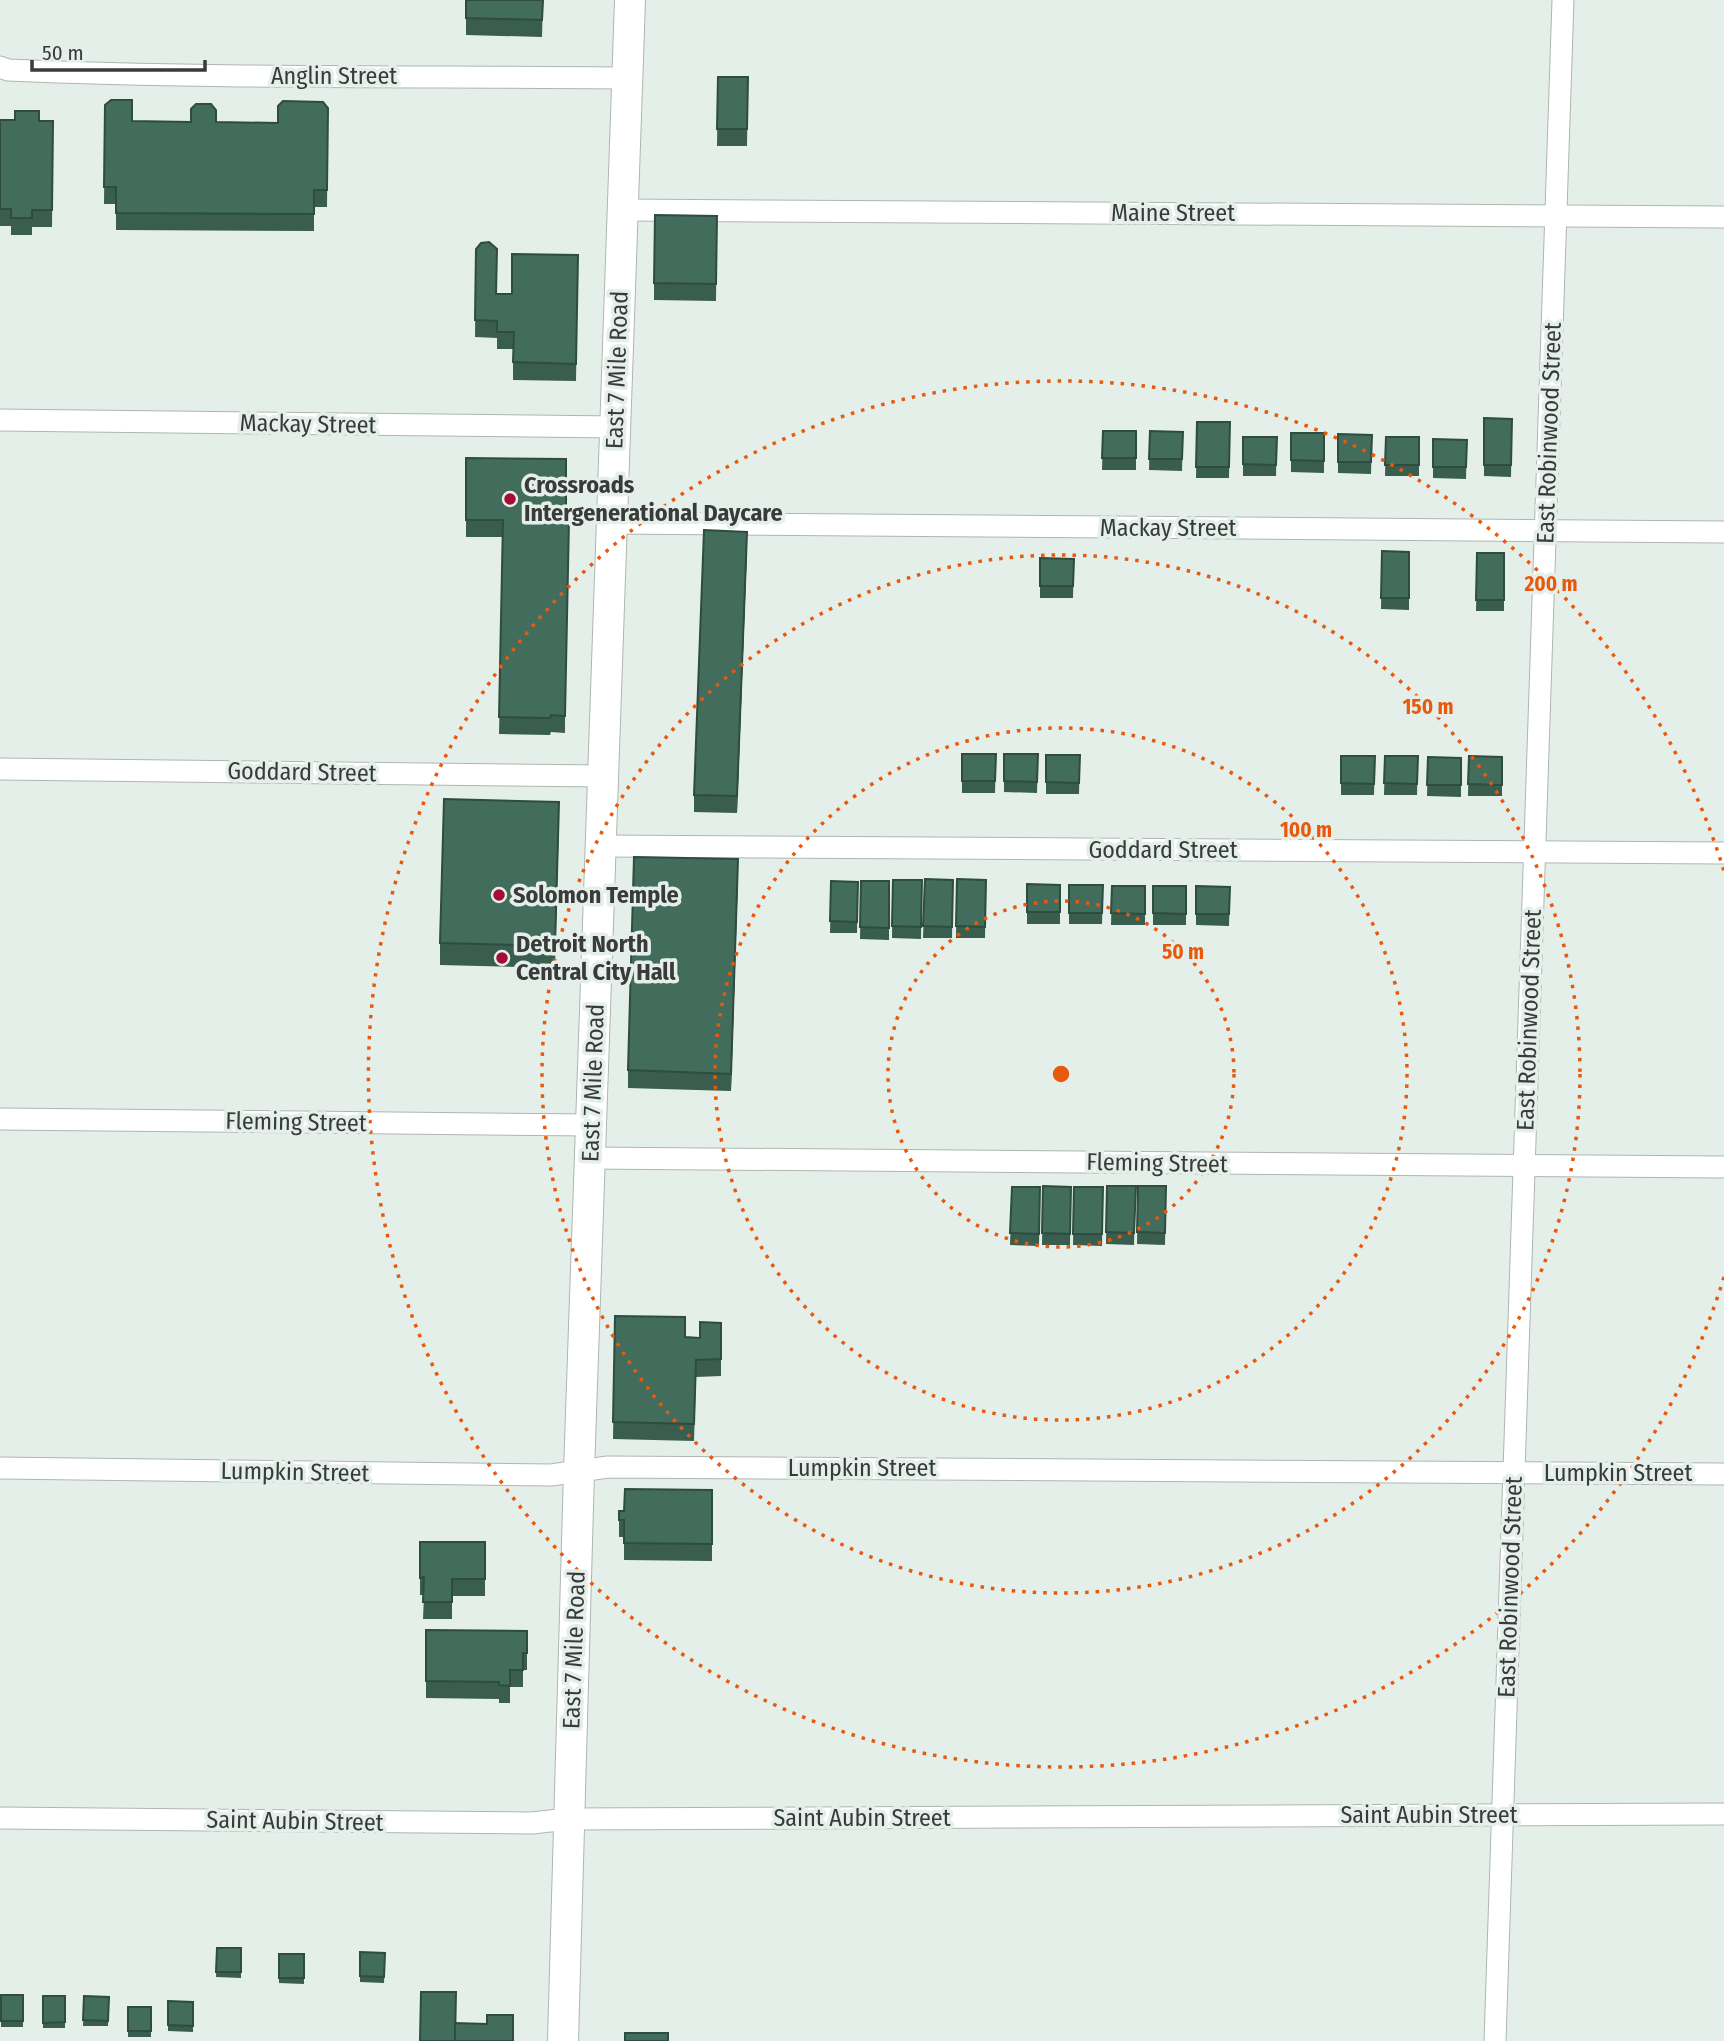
<svg xmlns="http://www.w3.org/2000/svg" width="1724" height="2041" font-family="'Fira Sans Condensed',sans-serif">
	<rect width="100%" height="100%" fill="#e5efea"/>
	<g fill="none" stroke-linecap="round" stroke-linejoin="round">
		<defs>
			<g id="street">
				<path d="M0 67 8 70C214 79 421 76 627 78"/>
				<polyline points="623,210 1724,217"/>
				<polyline points="0,420 616,427"/>
				<polyline points="612,523 1724,532"/>
				<polyline points="0,769 604,776"/>
				<polyline points="601,846 1724,853"/>
				<polyline points="0,1119 592,1125"/>
				<polyline points="590,1158 1724,1167"/>
				<polyline points="0,1468 551,1475 608,1467 1724,1474"/>
				<polyline points="0,1818 532,1823 568,1819 1724,1814"/>
				<polyline points="1495,2041 1563,0"/>
			</g>
			<polyline id="secondary" points="563,2041 579,1471 630,0"/>
		</defs>
		<use href="#street" stroke="#aeb6b2" stroke-width="23"/>
		<use href="#secondary" stroke="#aeb6b2" stroke-width="32"/>
		<use href="#street" stroke="#fff" stroke-width="21"/>
		<use href="#secondary" stroke="#fff" stroke-width="30"/>
	</g>
	<g fill="#395d4e">
		<polygon points="466,0 543,0 542,37 466,35"/>
		<polygon points="718,77 748,77 747,146 717,146"/>
		<polygon points="105,105 132,121 278,123 328,108 327,207 314,207 314,231 116,230 116,204 104,204"/>
		<polygon points="0,120 53,121 52,227 32,227 32,235 11,235 11,226 0,226"/>
		<polygon points="717,216 716,301 654,300 654,283"/>
		<polygon points="476,249 496,294 512,294 578,255 576,381 513,380 513,349 497,349 497,338 475,337"/>
		<polygon points="1484,418 1512,419 1511,477 1484,476"/>
		<polygon points="1197,422 1230,422 1229,478 1196,478"/>
		<polygon points="1103,431 1136,431 1136,470 1102,470"/>
		<polygon points="1150,431 1183,432 1182,471 1149,470"/>
		<polygon points="1291,433 1324,433 1324,473 1291,472"/>
		<polygon points="1338,434 1372,435 1371,474 1338,473"/>
		<polygon points="1243,437 1277,437 1276,476 1243,476"/>
		<polygon points="1386,437 1419,437 1419,476 1385,476"/>
		<polygon points="1433,439 1467,440 1466,479 1433,478"/>
		<polygon points="466,458 566,459 565,733 551,732 550,735 499,734 503,537 466,537"/>
		<polygon points="747,549 737,813 694,812 694,795"/>
		<polygon points="1382,551 1409,552 1409,610 1381,609"/>
		<polygon points="1477,553 1504,553 1504,611 1476,611"/>
		<polygon points="1040,558 1074,559 1073,598 1040,598"/>
		<polygon points="962,754 996,754 995,793 962,793"/>
		<polygon points="1004,754 1038,754 1037,793 1004,792"/>
		<polygon points="1046,755 1080,755 1079,794 1046,794"/>
		<polygon points="1341,756 1375,756 1374,795 1341,795"/>
		<polygon points="1385,756 1418,756 1417,795 1384,795"/>
		<polygon points="1469,756 1502,757 1502,796 1468,796"/>
		<polygon points="1428,757 1461,758 1461,797 1427,796"/>
		<polygon points="559,825 555,968 440,965 440,943"/>
		<polygon points="738,876 731,1091 628,1088 628,1070"/>
		<polygon points="925,879 953,880 952,938 923,938"/>
		<polygon points="957,879 986,880 985,938 956,938"/>
		<polygon points="893,880 922,880 921,939 892,938"/>
		<polygon points="831,881 858,882 857,933 830,933"/>
		<polygon points="861,881 889,881 889,940 860,939"/>
		<polygon points="1027,884 1060,885 1060,924 1027,924"/>
		<polygon points="1069,885 1103,885 1102,924 1069,924"/>
		<polygon points="1112,886 1145,886 1145,925 1111,925"/>
		<rect x="1153" y="886" width="33" height="39"/>
		<polygon points="1196,886 1230,887 1229,926 1196,925"/>
		<polygon points="1043,1186 1071,1187 1070,1245 1042,1245"/>
		<polygon points="1107,1186 1136,1186 1134,1245 1106,1244"/>
		<polygon points="1138,1186 1166,1186 1165,1245 1137,1244"/>
		<polygon points="1012,1187 1040,1187 1039,1246 1010,1245"/>
		<polygon points="1074,1187 1103,1187 1102,1246 1073,1245"/>
		<polygon points="615,1316 685,1337 700,1338 721,1323 721,1376 696,1377 694,1441 613,1439"/>
		<polygon points="712,1490 712,1561 624,1560 624,1537 619,1537 619,1511 624,1511"/>
		<polygon points="420,1542 485,1542 485,1596 452,1596 452,1619 423,1619 424,1595 420,1595"/>
		<polygon points="426,1630 527,1631 527,1670 523,1670 523,1687 510,1687 510,1703 499,1703 499,1699 426,1698"/>
		<polygon points="217,1948 241,1948 241,1978 216,1977"/>
		<polygon points="360,1952 385,1953 384,1983 360,1982"/>
		<polygon points="279,1954 304,1954 304,1984 279,1983"/>
		<rect x="1" y="1995" width="22" height="32"/>
		<rect x="43" y="1996" width="22" height="32"/>
		<polygon points="84,1996 109,1997 108,2026 83,2026"/>
		<polygon points="168,2001 193,2002 193,2032 168,2031"/>
		<rect x="128" y="2007" width="23" height="30"/>
	</g>
	<g fill="#2e4c40">
		<polygon points="747,532 747,549 737,813 737,796"/>
		<polygon points="738,859 738,876 731,1091 731,1074"/>
	</g>
	<g fill="#426c5b" stroke="#2e4c40" stroke-width="2">
		<polygon points="466,0 543,0 542,20 466,18"/>
		<polygon points="718,77 748,77 747,129 717,129"/>
		<polygon points="111,100 132,100 132,121 191,122 191,109 196,104 211,104 216,110 216,122 278,123 278,106 283,101 323,102 328,108 327,190 314,190 314,214 116,213 116,187 104,187 105,105"/>
		<polygon points="15,111 39,111 39,121 53,121 52,210 32,210 32,218 11,218 11,209 0,209 0,120 15,120"/>
		<polygon points="655,215 717,216 716,284 654,283"/>
		<polygon points="489,242 497,249 496,294 512,294 512,254 578,255 576,364 513,362 514,332 497,332 497,321 475,320 476,249 481,243"/>
		<polygon points="1484,418 1512,419 1511,465 1484,465"/>
		<polygon points="1197,422 1230,422 1229,467 1196,467"/>
		<polygon points="1103,431 1136,431 1136,458 1102,458"/>
		<polygon points="1150,431 1183,432 1182,459 1149,459"/>
		<polygon points="1291,433 1324,433 1324,461 1291,460"/>
		<polygon points="1338,434 1372,435 1371,462 1338,462"/>
		<polygon points="1243,437 1277,437 1276,465 1243,464"/>
		<polygon points="1386,437 1419,437 1419,465 1385,465"/>
		<polygon points="1433,439 1467,440 1466,467 1433,467"/>
		<polygon points="466,458 566,459 566,521 569,520 565,716 551,715 550,718 499,717 503,520 466,520"/>
		<polygon points="704,530 747,532 737,796 694,795"/>
		<polygon points="1382,551 1409,552 1409,598 1381,598"/>
		<polygon points="1477,553 1504,553 1504,600 1476,600"/>
		<polygon points="1040,558 1074,559 1073,586 1040,586"/>
		<polygon points="962,754 996,754 995,781 962,781"/>
		<polygon points="1004,754 1038,754 1037,782 1004,781"/>
		<polygon points="1046,755 1080,755 1079,783 1046,782"/>
		<polygon points="1341,756 1375,756 1374,784 1341,783"/>
		<polygon points="1385,756 1418,756 1417,784 1384,783"/>
		<polygon points="1469,756 1502,757 1502,785 1468,784"/>
		<polygon points="1428,757 1461,758 1461,785 1427,785"/>
		<polygon points="444,799 559,802 555,946 440,943"/>
		<polygon points="634,857 738,859 731,1074 628,1070"/>
		<polygon points="925,879 953,880 952,927 923,926"/>
		<polygon points="957,879 986,880 985,927 956,926"/>
		<polygon points="893,880 922,880 921,927 892,926"/>
		<polygon points="831,881 858,882 857,922 830,921"/>
		<polygon points="861,881 889,881 889,928 860,927"/>
		<polygon points="1027,884 1060,885 1060,912 1027,912"/>
		<polygon points="1069,885 1103,885 1102,913 1069,913"/>
		<polygon points="1112,886 1145,886 1145,914 1111,913"/>
		<polygon points="1153,886 1186,886 1186,914 1153,913"/>
		<polygon points="1196,886 1230,887 1229,914 1196,914"/>
		<polygon points="1043,1186 1071,1187 1070,1234 1042,1233"/>
		<polygon points="1107,1186 1136,1186 1134,1233 1106,1232"/>
		<polygon points="1138,1186 1166,1186 1165,1233 1137,1232"/>
		<polygon points="1012,1187 1040,1187 1039,1234 1010,1233"/>
		<polygon points="1074,1187 1103,1187 1102,1234 1073,1234"/>
		<polygon points="615,1316 685,1317 685,1337 700,1338 700,1322 721,1323 721,1359 696,1360 694,1424 613,1422"/>
		<polygon points="625,1489 712,1490 712,1544 624,1543 624,1520 619,1520 619,1511 624,1511"/>
		<polygon points="420,1542 485,1542 485,1579 452,1579 452,1602 423,1602 424,1577 420,1578"/>
		<polygon points="426,1630 527,1631 527,1653 523,1653 523,1670 510,1670 510,1686 499,1685 499,1682 426,1681"/>
		<polygon points="217,1948 241,1948 241,1972 216,1972"/>
		<polygon points="360,1952 385,1953 384,1977 360,1976"/>
		<rect x="279" y="1954" width="25" height="24"/>
		<polygon points="421,1992 456,1992 455,2041 420,2041"/>
		<rect x="1" y="1995" width="22" height="26"/>
		<polygon points="43,1996 65,1996 65,2022 43,2023"/>
		<polygon points="84,1996 109,1997 108,2021 83,2020"/>
		<polygon points="168,2001 193,2002 193,2026 168,2025"/>
		<rect x="128" y="2007" width="23" height="24"/>
		<polygon points="487,2015 513,2015 513,2041 455,2041 455,2023 487,2024"/>
		<rect x="625" y="2033" width="43" height="8"/>
	</g>
	<g fill="none" stroke="#e8590c" stroke-width="3.5" stroke-dasharray="3.5 7">
		<circle cx="1061" cy="1074" r="173"/>
		<circle cx="1061" cy="1074" r="346"/>
		<circle cx="1061" cy="1074" r="519"/>
		<path d="M1724 1277A693 693 0 1 1 1724 871"/>
	</g>
	<g fill="#a60d34" stroke="#e5efea" stroke-width="2.5">
		<circle cx="510" cy="499" r="7"/>
		<circle cx="499" cy="895" r="7"/>
		<circle cx="502" cy="958" r="7"/>
	</g>
	<g text-anchor="middle" dominant-baseline="central" stroke-width="7" stroke-linejoin="round" paint-order="stroke">
		<g font-size="24" fill="#383b3a" stroke="#e5efea">
			<text x="334" y="76">Anglin Street</text>
			<text x="1173" y="213">Maine Street</text>
			<text transform="translate(617 370) rotate(-88)">East 7 Mile Road</text>
			<text transform="translate(308 424) rotate(1)">Mackay Street</text>
			<text transform="translate(1549 433) rotate(-88)">East Robinwood Street</text>
			<text x="1168" y="528">Mackay Street</text>
			<text transform="translate(302 772) rotate(1)">Goddard Street</text>
			<text x="1163" y="850">Goddard Street</text>
			<text transform="translate(1529 1020) rotate(-88)">East Robinwood Street</text>
			<text transform="translate(593 1083) rotate(-88)">East 7 Mile Road</text>
			<text transform="translate(296 1122) rotate(1)">Fleming Street</text>
			<text transform="translate(1157 1163) rotate(1)">Fleming Street</text>
			<text x="862" y="1468">Lumpkin Street</text>
			<text transform="translate(295 1472) rotate(1)">Lumpkin Street</text>
			<text x="1618" y="1473">Lumpkin Street</text>
			<text transform="translate(1510 1587) rotate(-88)">East Robinwood Street</text>
			<text transform="translate(574 1650) rotate(-88)">East 7 Mile Road</text>
			<text x="1429" y="1815">Saint Aubin Street</text>
			<text x="862" y="1818">Saint Aubin Street</text>
			<text transform="translate(295 1821) rotate(1)">Saint Aubin Street</text>
		</g>
		<g font-size="24" font-weight="bold" fill="#383b3a" stroke="#e5efea" text-anchor="start">
			<text x="524" y="485">Crossroads<tspan x="524" dy="28">Intergenerational Daycare</tspan></text>
			<text x="513" y="895">Solomon Temple</text>
			<text x="516" y="944">Detroit North<tspan x="516" dy="28">Central City Hall</tspan></text>
		</g>
	</g>
	<circle cx="1061" cy="1074" r="10" fill="#e8590c" stroke="#e5efea" stroke-width="3.5"/>
	<g font-size="21" text-anchor="middle" font-weight="bold" fill="#e8590c" stroke="#e5efea" stroke-width="7" stroke-linejoin="round" paint-order="stroke">
		<text x="1551" y="591">200 m</text>
		<text x="1428" y="714">150 m</text>
		<text x="1306" y="837">100 m</text>
		<text x="1183" y="959">50 m</text>
	</g>
	<path d="M32 60v10h173v-10" fill="none" stroke="#383b3a" stroke-width="3.5"/>
	<text x="42" y="60" font-size="21" fill="#383b3a" stroke="#e5efea" stroke-width="5" paint-order="stroke">50 m</text>
</svg>
